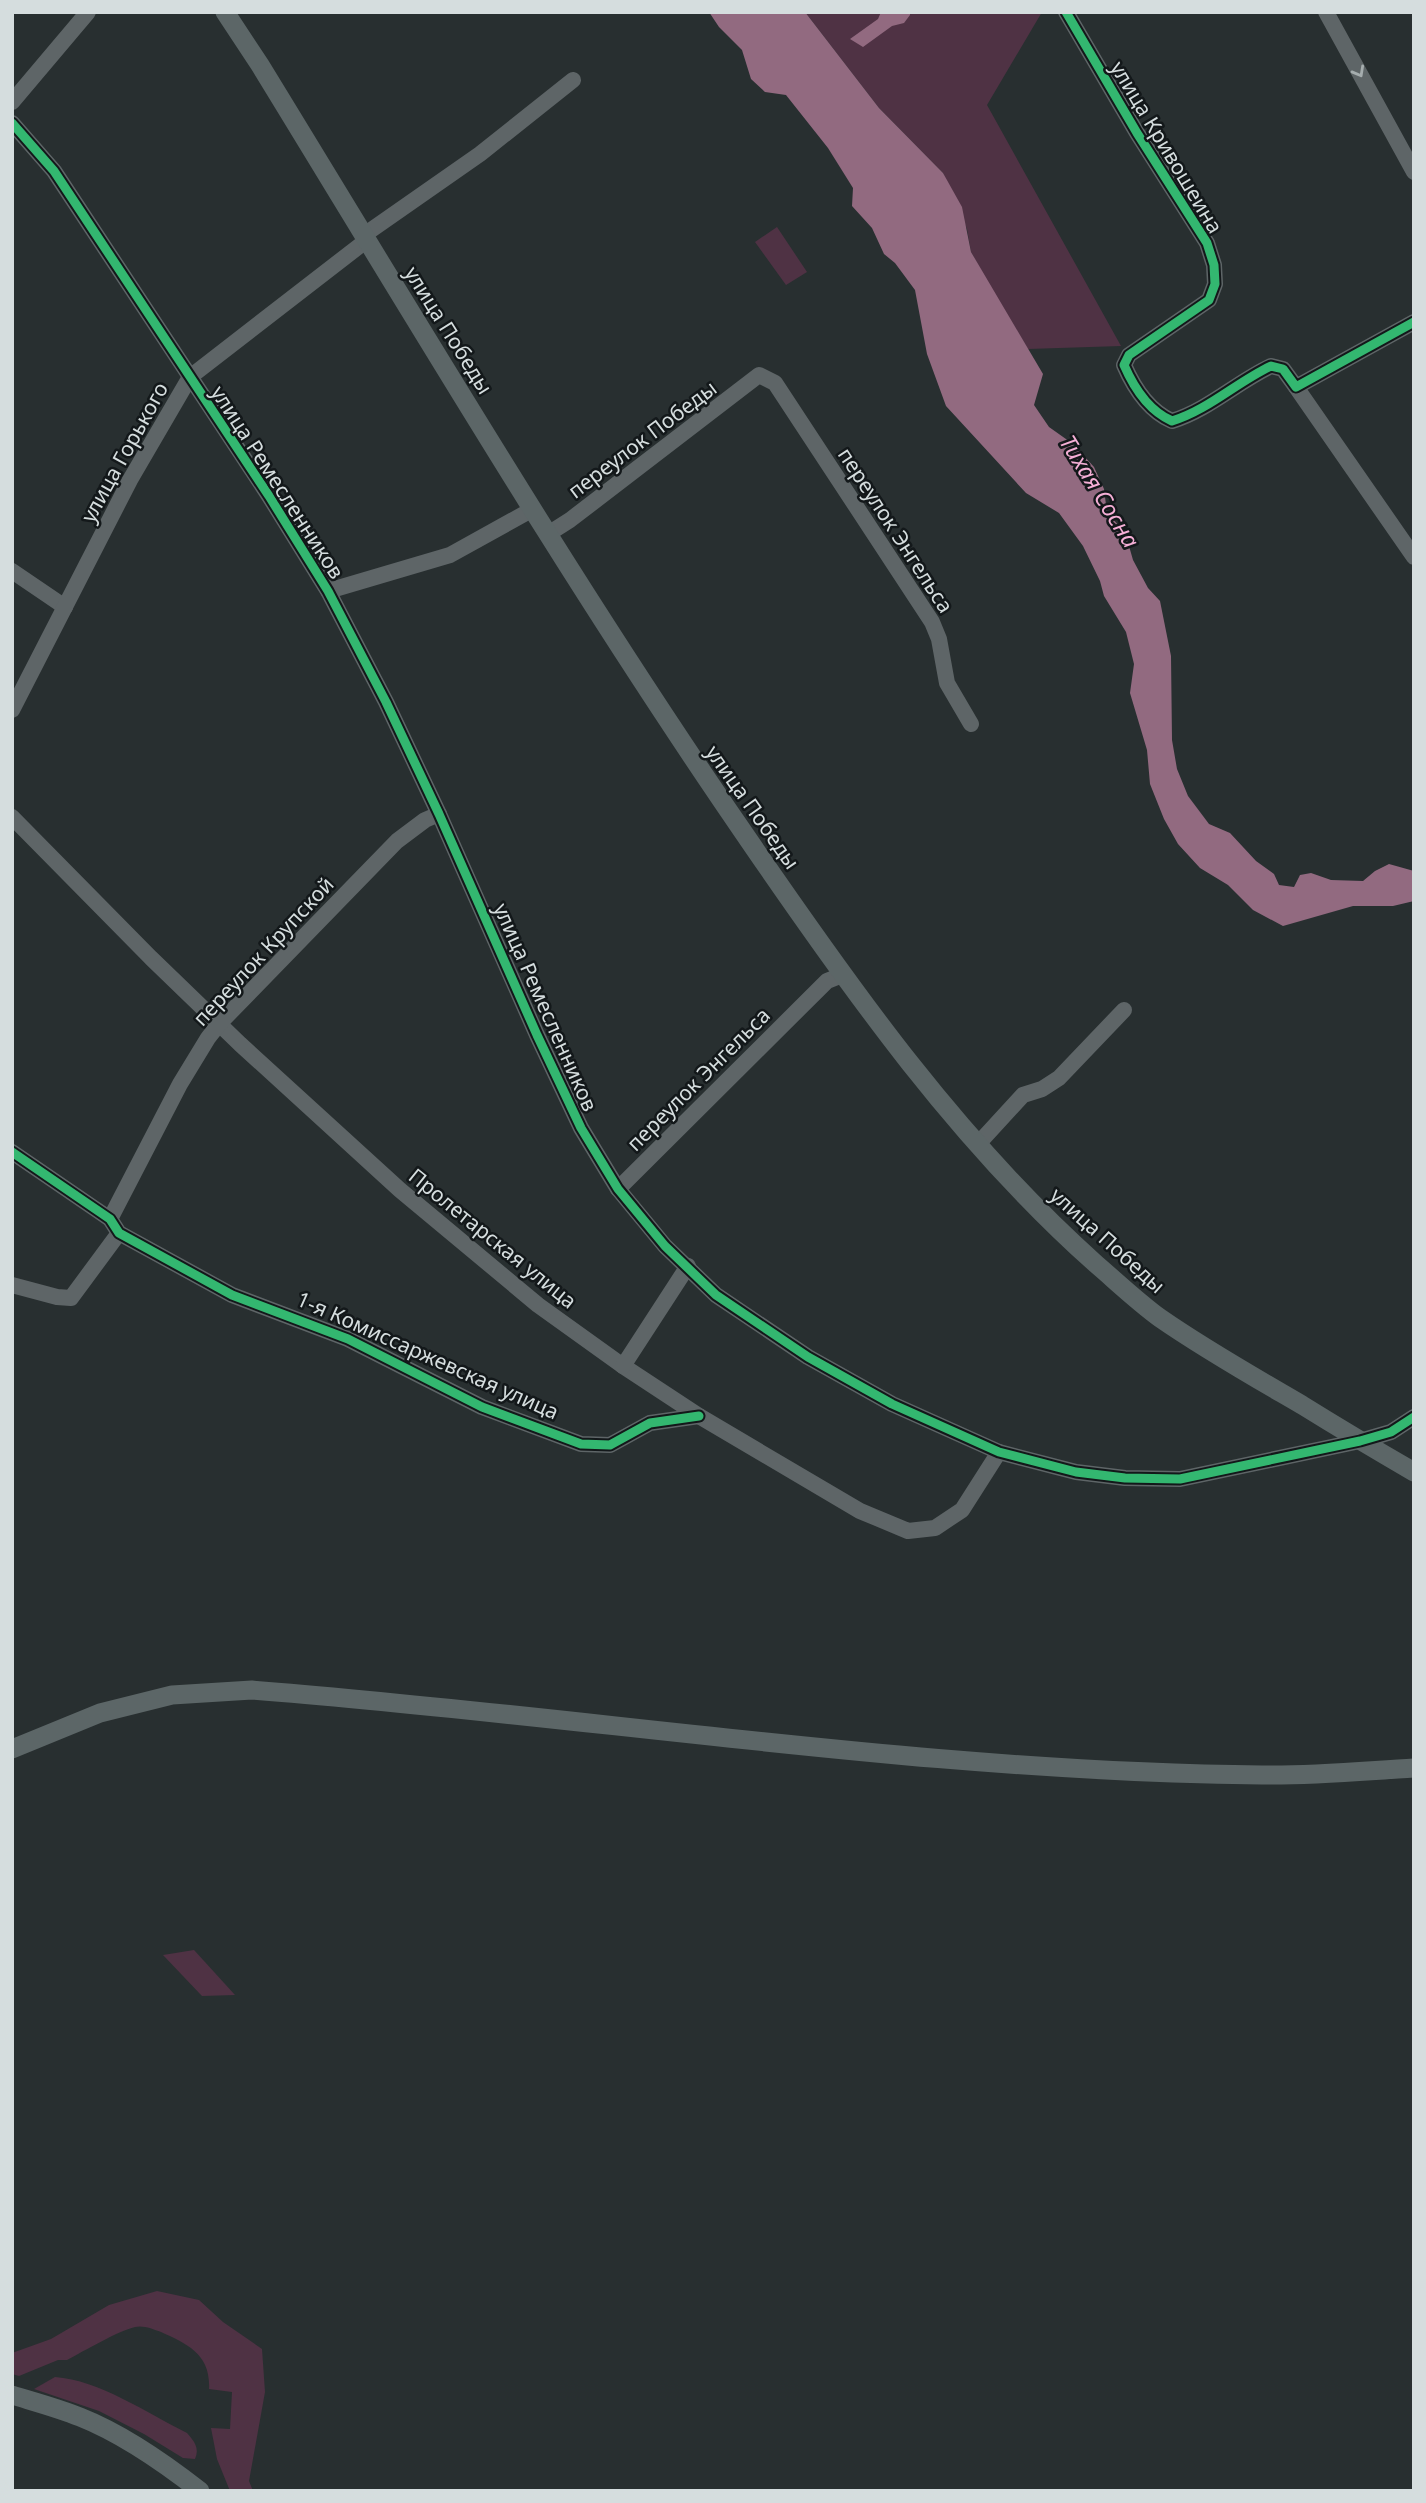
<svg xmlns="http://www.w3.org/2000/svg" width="1426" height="2503" font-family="'Noto Sans',sans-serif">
	<rect width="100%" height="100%" fill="#282f30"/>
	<g fill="#4f3244">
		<polygon points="805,12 1042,12 987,105 1121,346 1028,349 994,294 971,252 967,229 943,173 879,108"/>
		<polygon points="777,227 807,272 786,285 755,242"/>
		<polygon points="194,1950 235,1995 202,1996 163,1955"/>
		<path d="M157 2291 199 2300 223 2322 262 2349 265 2392 249 2481 253 2491H230L217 2459 211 2428 230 2429 232 2392 209 2389C211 2355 188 2344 161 2332 153 2329 143 2325 135 2327 118 2331 84 2351 67 2360H58L19 2376 12 2374V2353L51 2339 109 2305Z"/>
		<path d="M55 2377C99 2380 147 2413 187 2433 194 2441 200 2448 195 2459L183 2458 144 2434 99 2411 34 2389Z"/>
	</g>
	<g fill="#926a80">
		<polygon points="709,12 805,12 879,108 943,173 962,207 971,252 1043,374 1034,405 1049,427 1073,444 1094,467 1104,489 1107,513 1125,532 1133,560 1148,588 1160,601 1171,656 1172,740 1177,769 1188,796 1209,824 1230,833 1256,861 1274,874 1279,885 1294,887 1300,875 1311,873 1331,880 1363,881 1375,871 1389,864 1414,871 1414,901 1393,906 1353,906 1283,926 1253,910 1228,885 1200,868 1178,844 1164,819 1150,784 1147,750 1130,693 1134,664 1126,632 1104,596 1100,581 1083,546 1059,513 1026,493 946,406 927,354 915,290 895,263 884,254 872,228 852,206 853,188 828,148 786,95 765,92 751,79 742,50 719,27"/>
		<polygon points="881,12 910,12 910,15 904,23 892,26 863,47 850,39 878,19"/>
	</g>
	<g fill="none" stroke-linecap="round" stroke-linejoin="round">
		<g stroke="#5e6567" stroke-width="16">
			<path d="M1066 12 1137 133 1207 243 1214 265 1215 284 1209 300 1129 355 1124 365C1134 388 1149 411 1172 421 1208 410 1237 382 1271 366L1283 369 1296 387 1414 322"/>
			<polyline points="1326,12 1414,172"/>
			<polyline points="12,102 88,12"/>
			<polyline points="12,123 54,171 269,496 328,591 386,702 439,814 537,1035 581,1128 618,1189 665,1246 716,1295 808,1357 892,1404 999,1452 1076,1472 1125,1478 1180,1479 1360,1441 1391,1432 1414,1417"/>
			<polyline points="364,235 480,154 573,80"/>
			<polyline points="1296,387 1414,557"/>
			<polyline points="548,534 570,520 759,375 775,383 932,622 939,639 947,683 971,724"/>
			<polyline points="12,571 65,607"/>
			<polyline points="328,591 450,555 533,509"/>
			<polyline points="12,710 130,480 190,377 367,240"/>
			<polyline points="12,817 151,958 240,1044 400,1190 538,1305 623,1366 699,1416 860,1511 908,1531 935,1528 962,1510 999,1452"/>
			<polyline points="978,1144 1023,1095 1042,1089 1059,1078 1124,1010"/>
			<polyline points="12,1152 110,1219 119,1233 232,1295 348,1339 482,1407 581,1444 610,1445 650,1423 699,1416"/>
			<polyline points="618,1189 827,981 842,975"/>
			<polyline points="110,1219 180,1084 208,1038 219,1024 397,841 425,820 439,814"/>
			<polyline points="12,1285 57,1297 71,1298 119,1233"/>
			<polyline points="623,1366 688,1266"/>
		</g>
		<g stroke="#5c6667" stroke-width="19">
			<path d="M225 12 260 65C420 326 576 590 750 842 853 992 959 1142 1096 1264 1117 1282 1138 1302 1160 1318 1206 1350 1254 1377 1302 1405 1339 1428 1376 1450 1414 1472"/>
			<path d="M12 1749 100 1713 172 1695 252 1690C588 1716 924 1772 1262 1775 1312 1776 1363 1771 1414 1768"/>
			<path d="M12 2395C35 2402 58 2408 80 2417 123 2434 163 2462 200 2491"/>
		</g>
		<defs>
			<g id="cycleway">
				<path d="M1066 12 1137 133 1207 243 1214 265 1215 284 1209 300 1129 355 1124 365C1134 388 1149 411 1172 421 1208 410 1237 382 1271 366L1283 369 1296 387 1414 322"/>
				<polyline points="12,123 54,171 269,496 328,591 386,702 439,814 537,1035 581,1128 618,1189 665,1246 716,1295 808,1357 892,1404 999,1452 1076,1472 1125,1478 1180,1479 1360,1441 1391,1432 1414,1417"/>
				<polyline points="12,1152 110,1219 119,1233 232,1295 348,1339 482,1407 581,1444 610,1445 650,1423 699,1416"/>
			</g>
		</defs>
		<use href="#cycleway" stroke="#13181a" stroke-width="13"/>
		<use href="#cycleway" stroke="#33b770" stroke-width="9"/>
	</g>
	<defs><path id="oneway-chevron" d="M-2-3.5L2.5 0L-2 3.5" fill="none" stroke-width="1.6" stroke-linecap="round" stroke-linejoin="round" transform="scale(1.75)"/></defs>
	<use stroke="#a5adae" href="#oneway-chevron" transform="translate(1359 72) rotate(61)"/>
	<g text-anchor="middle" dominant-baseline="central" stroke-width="5" stroke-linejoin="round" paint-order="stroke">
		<g font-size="21" fill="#d5ddde" stroke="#13181a">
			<text transform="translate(1167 147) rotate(59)">улица Кривошеина</text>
			<text transform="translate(449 330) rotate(58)">улица Победы</text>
			<text transform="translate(642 439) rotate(-37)">переулок Победы</text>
			<text transform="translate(124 452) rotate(-61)">улица Горького</text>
			<text transform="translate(278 482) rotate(57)">улица Ремесленников</text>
			<text transform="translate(896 530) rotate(57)">переулок Энгельса</text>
			<text transform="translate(753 807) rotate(55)">улица Победы</text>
			<text transform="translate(263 951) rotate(-47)">переулок Крупской</text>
			<text transform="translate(546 1007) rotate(66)">улица Ремесленников</text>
			<text transform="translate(698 1079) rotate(-45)">переулок Энгельса</text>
			<text transform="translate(493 1238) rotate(39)">Пролетарская улица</text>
			<text transform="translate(1108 1240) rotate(42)">улица Победы</text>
			<text transform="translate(428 1355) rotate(24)">1-я Комиссаржевская улица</text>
		</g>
		<g font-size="23" font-style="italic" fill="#f5afd6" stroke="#13181a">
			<text transform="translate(1100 491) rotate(58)">Тихая Сосна</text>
		</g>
	</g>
	<rect width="1426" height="2503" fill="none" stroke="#d5ddde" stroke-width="28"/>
</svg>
